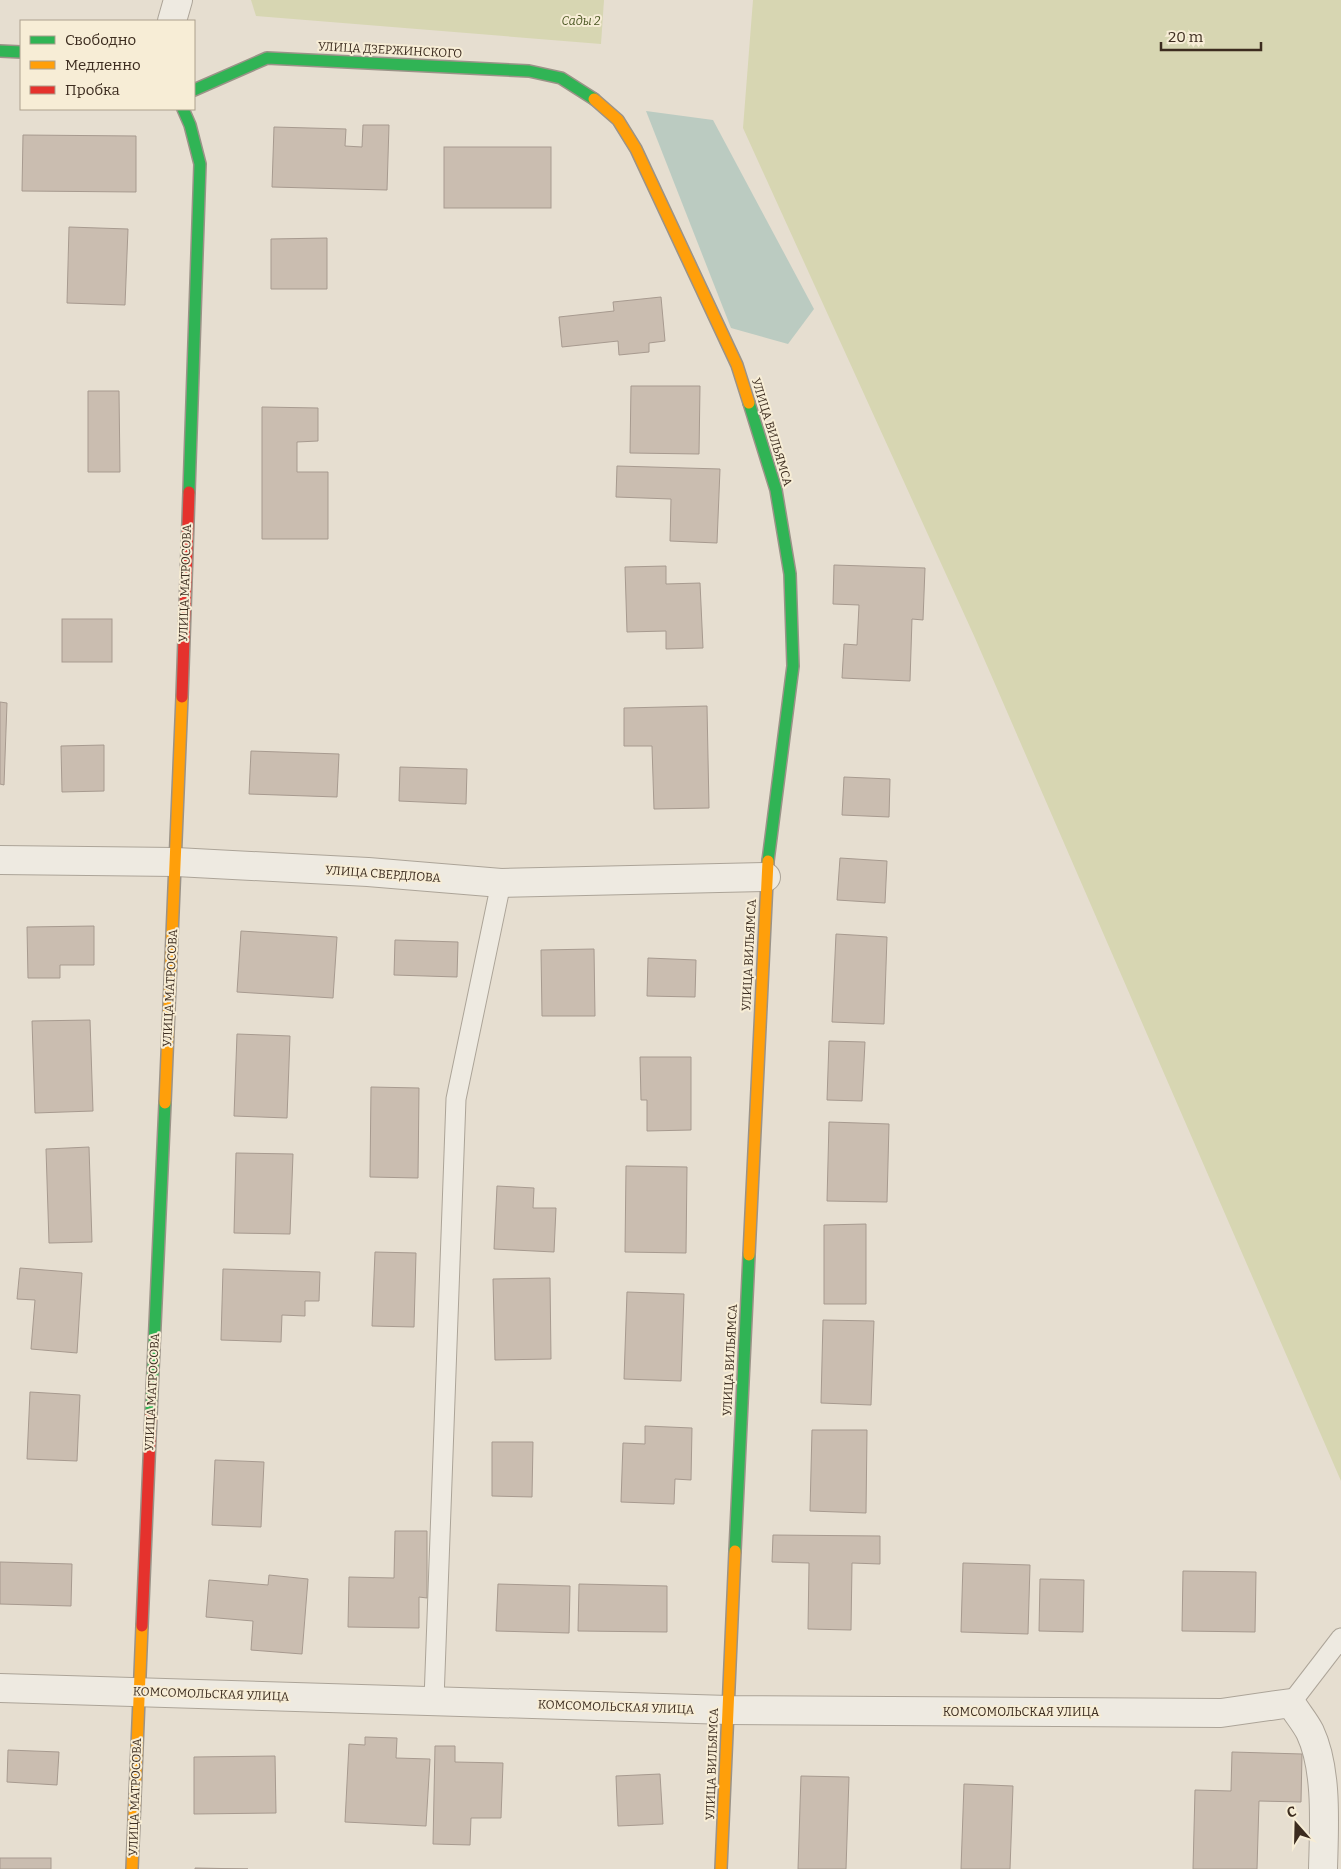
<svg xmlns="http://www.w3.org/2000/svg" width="1341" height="1869" font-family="Bitter,serif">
	<rect width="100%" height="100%" fill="#e6ded0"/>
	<g fill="#d7d6b2">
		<polygon points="251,0 604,0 601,44 256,16"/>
		<polygon points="753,0 1341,0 1341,1481 975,638 743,128"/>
	</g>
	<polygon fill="#bbcbc1" points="646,111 713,120 814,309 788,344 731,328"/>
	<g fill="#cabdb0" stroke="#a79a8f">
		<polygon points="363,125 389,125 387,190 272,187 274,127 346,129 345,146 362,147"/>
		<polygon points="23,135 136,136 136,192 22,191"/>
		<rect x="444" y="147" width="107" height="61"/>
		<polygon points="69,227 128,229 125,305 67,303"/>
		<polygon points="327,238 327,289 271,289 271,239"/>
		<polygon points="661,297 665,341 649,343 649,352 619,355 618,341 562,347 559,317 614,311 613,302"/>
		<polygon points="631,386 700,386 699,454 630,453"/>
		<polygon points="88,391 119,391 120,472 88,472"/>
		<polygon points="262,407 318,408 318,441 297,442 297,472 328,472 328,539 262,539"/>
		<polygon points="617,466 720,469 717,543 670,541 671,499 616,497"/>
		<polygon points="834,565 925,568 923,620 912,619 910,681 842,678 844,644 857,645 859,605 833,604"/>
		<polygon points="666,566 666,584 700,583 703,648 666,649 666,631 627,632 625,567"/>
		<rect x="62" y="619" width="50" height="43"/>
		<polygon points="0,702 7,703 4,785 0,784"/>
		<polygon points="707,706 709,808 654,809 652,746 624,746 624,708"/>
		<polygon points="104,745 104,791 62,792 61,746"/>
		<polygon points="251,751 339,754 337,797 249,794"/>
		<polygon points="400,767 467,769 466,804 399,801"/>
		<polygon points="844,777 890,779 889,817 842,815"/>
		<polygon points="840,858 887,861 885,903 837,900"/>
		<polygon points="94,926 94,965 60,965 60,978 28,978 27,927"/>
		<polygon points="241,931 337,937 333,998 237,992"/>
		<polygon points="836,934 887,937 884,1024 832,1022"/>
		<polygon points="395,940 458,942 457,977 394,975"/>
		<polygon points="594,949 595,1016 542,1016 541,950"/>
		<polygon points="648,958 696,960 695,997 647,996"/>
		<polygon points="90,1020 93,1111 35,1113 32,1021"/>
		<polygon points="237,1034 290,1036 287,1118 234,1116"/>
		<polygon points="829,1041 865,1042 862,1101 827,1100"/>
		<polygon points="640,1057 691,1057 691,1130 647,1131 647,1100 641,1100"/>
		<polygon points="371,1087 419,1088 418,1178 370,1177"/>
		<polygon points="829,1122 889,1124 887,1202 827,1201"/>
		<polygon points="89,1147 92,1242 49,1243 46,1149"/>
		<polygon points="236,1153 293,1154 290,1234 234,1233"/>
		<polygon points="626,1166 687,1167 686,1253 625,1252"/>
		<polygon points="497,1186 534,1188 533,1208 556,1208 554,1252 494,1249"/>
		<polygon points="866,1224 866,1304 824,1304 824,1225"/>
		<polygon points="375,1252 416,1253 414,1327 372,1326"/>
		<polygon points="20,1268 82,1273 77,1353 31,1349 35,1300 17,1299"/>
		<polygon points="223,1269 320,1272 319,1301 305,1301 305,1316 282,1315 281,1342 221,1340"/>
		<polygon points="550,1278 551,1359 495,1360 493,1279"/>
		<polygon points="627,1292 684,1294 681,1381 624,1379"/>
		<polygon points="823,1320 874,1321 871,1405 821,1403"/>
		<polygon points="30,1392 80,1395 77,1461 27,1459"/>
		<polygon points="645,1426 692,1428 691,1480 675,1479 674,1504 621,1502 623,1443 645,1444"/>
		<polygon points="812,1430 867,1430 866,1513 810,1511"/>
		<polygon points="492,1442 533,1442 532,1497 492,1496"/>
		<polygon points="215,1460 264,1462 261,1527 212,1525"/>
		<polygon points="395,1531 427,1531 427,1598 419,1597 419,1628 348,1627 349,1577 394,1578"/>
		<polygon points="773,1535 880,1536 880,1564 852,1563 851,1630 808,1629 809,1563 772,1562"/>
		<polygon points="0,1562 72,1564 71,1606 0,1604"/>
		<polygon points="963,1563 1030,1565 1028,1634 961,1632"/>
		<polygon points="1183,1571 1256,1572 1255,1632 1182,1631"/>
		<polygon points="269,1575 308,1579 302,1654 251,1650 253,1621 206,1617 209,1580 268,1585"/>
		<polygon points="1040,1579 1084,1580 1083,1632 1039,1631"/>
		<polygon points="498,1584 570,1586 569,1633 496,1631"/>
		<polygon points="579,1584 667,1586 667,1632 578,1631"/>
		<polygon points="365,1737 397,1738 396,1758 430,1759 426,1826 345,1822 349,1744 365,1745"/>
		<polygon points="435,1746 455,1746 455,1762 503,1763 501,1818 471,1818 470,1845 433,1844"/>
		<polygon points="8,1750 59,1752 57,1785 7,1782"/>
		<polygon points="1232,1752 1302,1754 1301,1802 1259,1801 1257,1869 1193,1869 1195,1790 1231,1791"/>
		<polygon points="275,1756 276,1813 194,1814 194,1757"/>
		<polygon points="660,1774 663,1824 618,1826 616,1776"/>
		<polygon points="801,1776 849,1777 846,1869 798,1869"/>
		<polygon points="964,1784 1013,1786 1010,1869 961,1869"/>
		<rect x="0" y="1858" width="51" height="11"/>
		<polygon points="195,1868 248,1869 195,1869"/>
	</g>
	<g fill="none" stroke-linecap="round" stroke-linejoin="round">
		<defs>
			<g id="lane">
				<polyline points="434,1700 456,1099 501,883"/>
				<polyline points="1291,1703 1341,1638"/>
			</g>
			<g id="street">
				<polyline points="172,21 178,0"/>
				<polyline points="0,860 176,862 368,872 501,883 766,877"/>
				<path d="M0 1688 728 1710 1221 1713 1291 1703C1297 1713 1305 1722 1310 1732 1328 1770 1324 1828 1323 1869"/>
			</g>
			<g id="fast">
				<polyline points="0,51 21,52"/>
				<polyline points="194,90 267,58 529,71 561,78 594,99"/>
				<polyline points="183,109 190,125 200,164 189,492"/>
				<polyline points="749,403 776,490 790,574 793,666 768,861"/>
				<polyline points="151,1414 165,1103"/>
				<polyline points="735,1551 749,1255"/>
			</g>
			<g id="slow">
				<polyline points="594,99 618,120 636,149 737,365 749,403"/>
				<polyline points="165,1103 182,697"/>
				<polyline points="749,1255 768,861"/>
				<polyline points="132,1869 142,1626"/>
				<polyline points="721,1869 735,1551"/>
			</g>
			<g id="jam">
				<polyline points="182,697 189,492"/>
				<polyline points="142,1626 151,1414"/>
			</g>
		</defs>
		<use href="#lane" stroke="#aca498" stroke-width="21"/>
		<use href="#street" stroke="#aca498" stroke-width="30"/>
		<use href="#fast" stroke="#9b9388" stroke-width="14"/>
		<use href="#slow" stroke="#9b9388" stroke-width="14"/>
		<use href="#jam" stroke="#9b9388" stroke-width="14"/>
		<use href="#lane" stroke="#eeeae1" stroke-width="19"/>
		<use href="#street" stroke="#eeeae1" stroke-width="28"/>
		<use href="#fast" stroke="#30b455" stroke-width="11"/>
		<use href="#slow" stroke="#ff9f0a" stroke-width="11"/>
		<use href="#jam" stroke="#e5322d" stroke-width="11"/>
	</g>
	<g text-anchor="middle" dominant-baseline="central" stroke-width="4" stroke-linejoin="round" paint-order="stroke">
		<g font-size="12" font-style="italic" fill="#4d5925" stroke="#f7edd6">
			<text x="581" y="21">Сады 2</text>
		</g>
		<g font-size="12" fill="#3c2c1f" stroke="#f7edd6">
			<text transform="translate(390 50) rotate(3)">УЛИЦА ДЗЕРЖИНСКОГО</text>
			<text transform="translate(772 432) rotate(73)">УЛИЦА ВИЛЬЯМСА</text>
			<text transform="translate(185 583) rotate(-88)">УЛИЦА МАТРОСОВА</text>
			<text transform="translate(383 874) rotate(4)">УЛИЦА СВЕРДЛОВА</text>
			<text transform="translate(749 955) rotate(-87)">УЛИЦА ВИЛЬЯМСА</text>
			<text transform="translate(170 988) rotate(-87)">УЛИЦА МАТРОСОВА</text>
			<text transform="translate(730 1360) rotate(-87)">УЛИЦА ВИЛЬЯМСА</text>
			<text transform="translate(152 1392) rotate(-87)">УЛИЦА МАТРОСОВА</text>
			<text transform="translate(211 1694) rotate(2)">КОМСОМОЛЬСКАЯ УЛИЦА</text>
			<text transform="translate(616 1707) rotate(2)">КОМСОМОЛЬСКАЯ УЛИЦА</text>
			<text x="1021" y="1712">КОМСОМОЛЬСКАЯ УЛИЦА</text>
			<text transform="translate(712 1764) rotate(-88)">УЛИЦА ВИЛЬЯМСА</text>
			<text transform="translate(135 1797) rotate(-88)">УЛИЦА МАТРОСОВА</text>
		</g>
	</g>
	<rect x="20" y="20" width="175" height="90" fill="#f7edd6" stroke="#aca08d"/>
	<rect x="30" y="36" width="25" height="8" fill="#30b455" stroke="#aca08d"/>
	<text x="65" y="45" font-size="15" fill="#3c2c1f">Свободно</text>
	<rect x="30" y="61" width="25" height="8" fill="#ff9f0a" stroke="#aca08d"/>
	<text x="65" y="70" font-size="15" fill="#3c2c1f">Медленно</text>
	<rect x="30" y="86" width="25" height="8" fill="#e5322d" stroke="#aca08d"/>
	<text x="65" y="95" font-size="15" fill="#3c2c1f">Пробка</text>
	<g transform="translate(1296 1824) rotate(340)" stroke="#f7edd6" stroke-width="4" paint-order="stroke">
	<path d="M0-4L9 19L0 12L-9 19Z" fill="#3c2c1f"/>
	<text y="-8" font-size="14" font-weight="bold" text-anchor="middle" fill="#3c2c1f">С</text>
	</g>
	<path d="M1161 42v8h100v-8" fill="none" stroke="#3c2c1f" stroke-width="2.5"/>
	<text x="1168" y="42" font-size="15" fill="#3c2c1f" stroke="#f7edd6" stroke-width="4" paint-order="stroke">20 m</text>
</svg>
